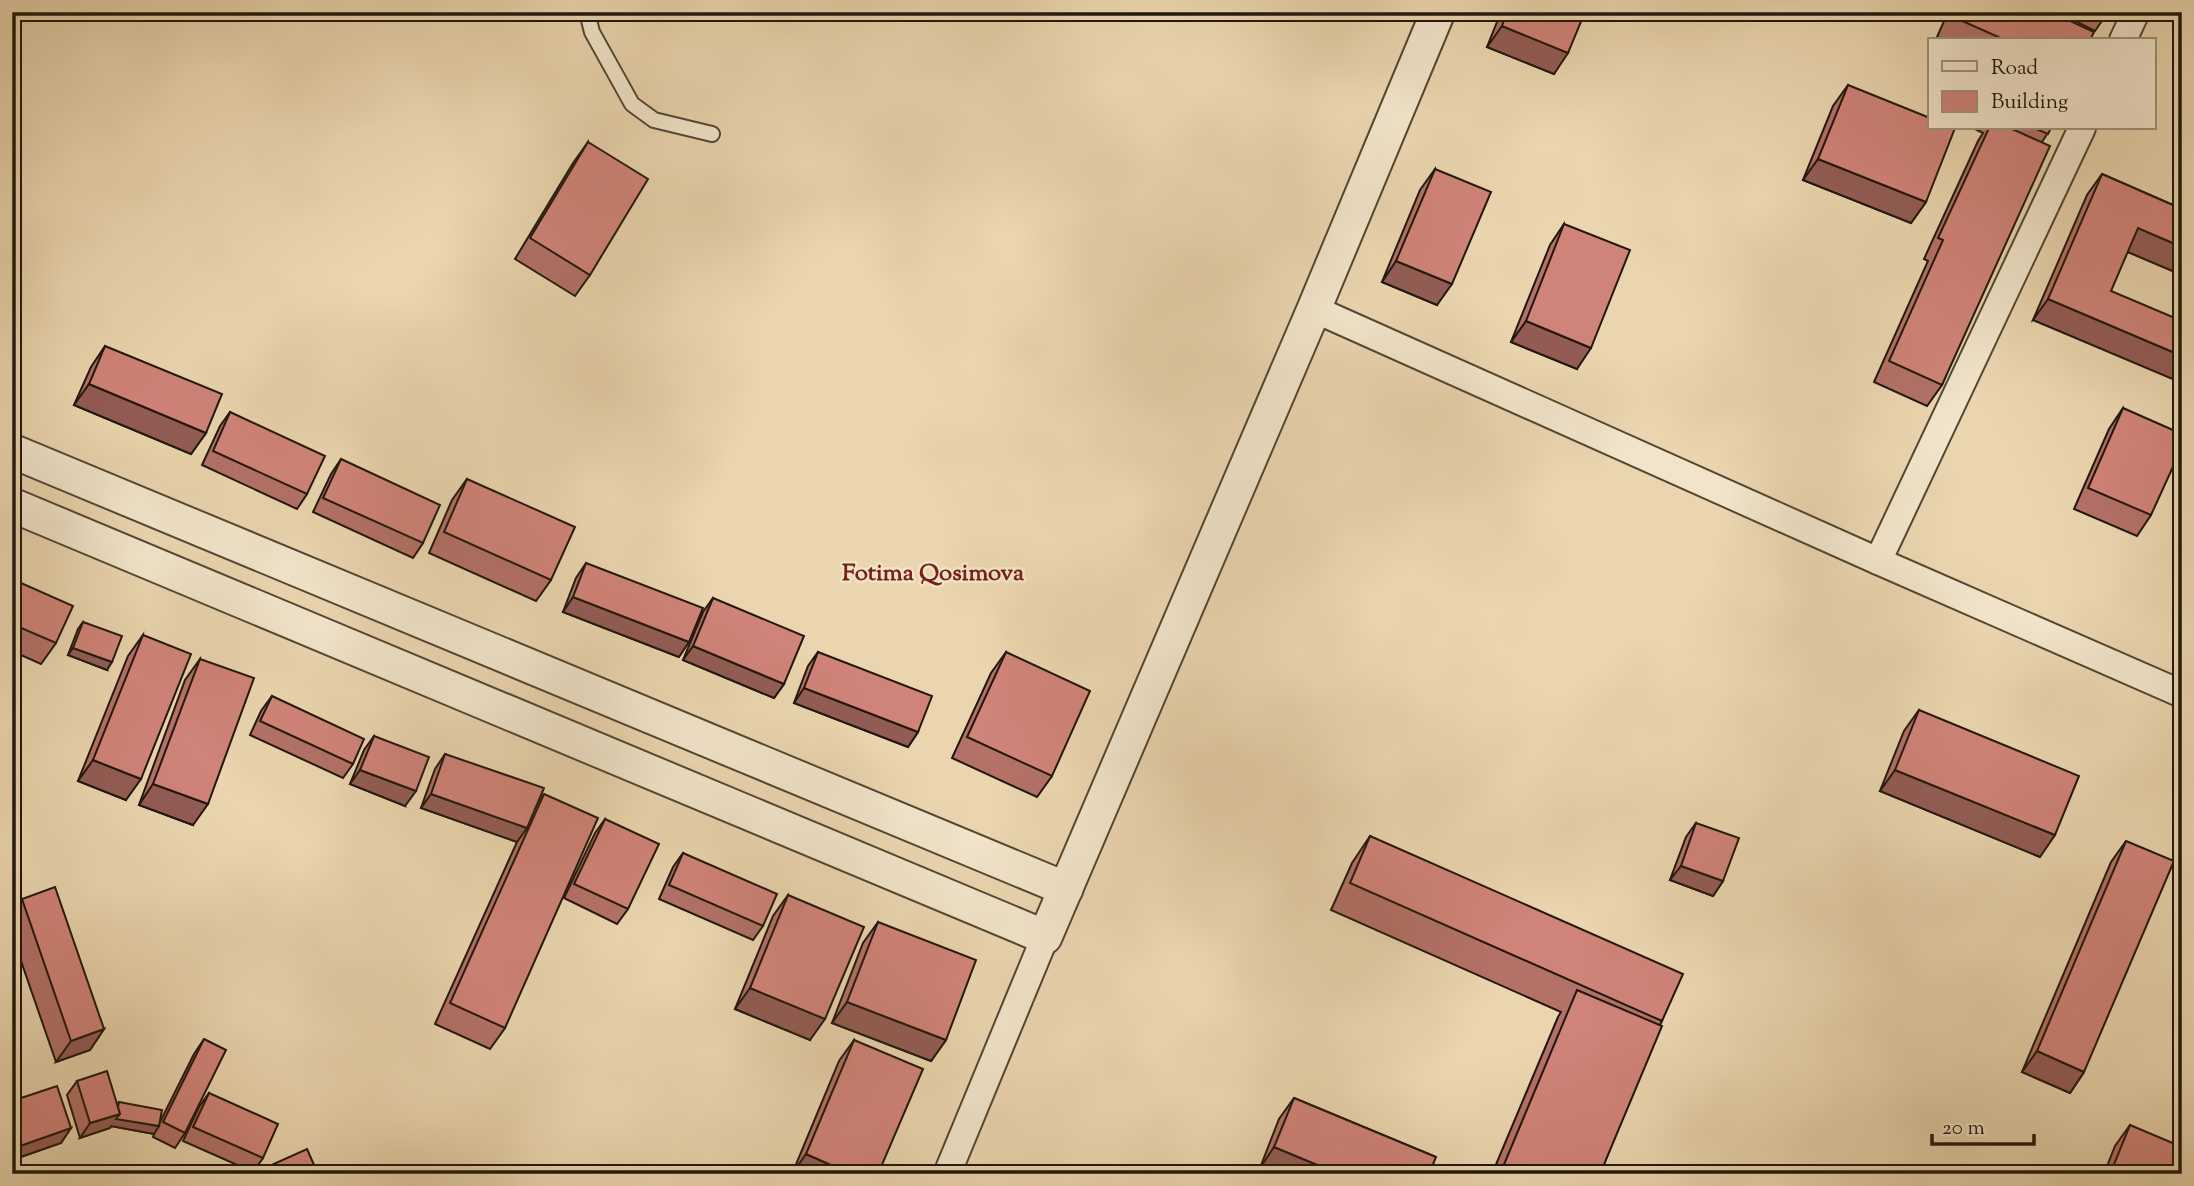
<svg xmlns="http://www.w3.org/2000/svg" width="2194" height="1186" font-family="'Sorts Mill Goudy',serif">
	<rect width="100%" height="100%" fill="#ead5ae"/>
	<filter id="stains"><feTurbulence type="fractalNoise" baseFrequency=".00286" numOctaves="4"/><feColorMatrix values="0 0 0 0 .2 0 0 0 0 .09 0 0 0 0 .02 0 0 0 .5 -.17"/></filter>
	<radialGradient id="worn" r=".72"><stop offset=".6" stop-color="#630" stop-opacity="0"/><stop offset="1" stop-color="#630" stop-opacity=".3"/></radialGradient>
	<g fill="none" stroke-linecap="round" stroke-linejoin="round">
		<defs>
			<polyline id="service" points="587,12 592,32 632,104 654,120 712,134"/>
			<g id="minor">
				<polyline points="2123,40 2136,12"/>
				<polyline points="1314,309 1878,561 2182,694"/>
				<polyline points="1878,561 2082,128"/>
				<polyline points="947,1174 1045,937"/>
			</g>
			<g id="tertiary">
				<polyline points="12,451 1066,889"/>
				<polyline points="12,505 1045,937 1314,309 1438,12"/>
			</g>
		</defs>
		<use href="#service" stroke="#534634" stroke-width="18"/>
		<use href="#minor" stroke="#534634" stroke-width="30"/>
		<use href="#tertiary" stroke="#534634" stroke-width="37"/>
		<use href="#service" stroke="#f1e4ca" stroke-width="14"/>
		<use href="#minor" stroke="#f1e4ca" stroke-width="26"/>
		<use href="#tertiary" stroke="#f1e4ca" stroke-width="33"/>
	</g>
	<g fill="#b37168" stroke="#21170b" stroke-width="2">
		<polygon points="1501,12 1585,12 1554,74 1487,47"/>
		<polygon points="1948,12 2051,12 2090,40 1944,40 1937,37"/>
		<polygon points="2057,12 2108,12 2095,31"/>
		<polygon points="1848,85 1926,202 1911,223 1803,180 1833,106"/>
		<polygon points="1973,128 2051,128 2042,142 1942,385 1927,406 1874,382 1928,261 1924,259 1978,141 1983,133"/>
		<polygon points="588,142 590,275 575,296 515,259 573,163"/>
		<polygon points="1435,169 1437,305 1382,282 1420,190"/>
		<polygon points="2102,174 2182,209 2182,275 2128,252 2033,320 2087,195"/>
		<polygon points="1564,224 1577,369 1511,342 1550,245"/>
		<polygon points="105,346 206,433 191,454 74,405 91,367"/>
		<polygon points="2123,408 2151,515 2137,536 2074,509 2109,429"/>
		<polygon points="230,412 307,494 297,509 202,465 220,426"/>
		<polygon points="341,459 423,543 413,558 313,512 331,474"/>
		<polygon points="467,479 551,580 536,601 429,553 452,500"/>
		<polygon points="586,563 679,657 563,612 576,578"/>
		<polygon points="12,579 56,643 41,664 12,651"/>
		<polygon points="713,598 784,684 774,698 683,660 703,612"/>
		<polygon points="83,622 107,670 68,655 78,629"/>
		<polygon points="143,635 126,800 78,781 128,656"/>
		<polygon points="818,652 918,732 908,747 794,703 808,666"/>
		<polygon points="1006,652 1052,776 1037,797 952,758 991,673"/>
		<polygon points="200,659 193,825 139,805 185,680"/>
		<polygon points="272,696 353,764 343,778 250,735 261,711"/>
		<polygon points="1919,710 2040,857 1880,791 1904,731"/>
		<polygon points="374,736 405,806 350,784 364,750"/>
		<polygon points="445,754 538,802 544,794 505,1028 490,1049 435,1024 517,842 421,808 435,769"/>
		<polygon points="605,819 628,909 617,924 564,898 595,833"/>
		<polygon points="1696,823 1723,881 1713,896 1670,880 1686,837"/>
		<polygon points="1370,836 1662,1021 1660,1025 1600,1174 1492,1174 1558,1017 1561,1012 1331,910 1352,863"/>
		<polygon points="2126,841 2084,1072 2070,1093 2022,1072 2111,862"/>
		<polygon points="683,853 763,926 753,940 659,899 673,867"/>
		<polygon points="788,895 810,1040 735,1009 773,916"/>
		<polygon points="22,899 104,1029 90,1050 56,1062 12,935 12,913"/>
		<polygon points="878,922 946,1040 931,1061 832,1023 863,943"/>
		<polygon points="204,1039 185,1133 175,1148 153,1137 154,1134 111,1126 110,1128 80,1138 67,1095 77,1081 117,1104 119,1102 160,1122 194,1054"/>
		<polygon points="854,1040 878,1174 792,1174 839,1061"/>
		<polygon points="209,1093 263,1158 253,1172 183,1141 199,1107"/>
		<polygon points="1294,1098 1436,1157 1260,1168 1279,1119"/>
		<polygon points="12,1101 71,1128 61,1143 12,1160"/>
		<polygon points="2130,1125 2182,1174 2104,1174 2115,1146"/>
		<polygon points="267,1167 318,1174 262,1174"/>
	</g>
	<g fill="#925c55" stroke="#21170b" stroke-width="2">
		<polygon points="1502,26 1568,53 1554,74 1487,47"/>
		<polygon points="1818,159 1926,202 1911,223 1803,180"/>
		<polygon points="2138,228 2182,247 2182,275 2123,250"/>
		<polygon points="1396,261 1452,284 1437,305 1382,282"/>
		<polygon points="2048,299 2182,356 2182,383 2033,320"/>
		<polygon points="1526,321 1591,348 1577,369 1511,342"/>
		<polygon points="89,384 206,433 191,454 74,405"/>
		<polygon points="573,597 689,642 679,657 563,612"/>
		<polygon points="693,646 784,684 774,698 683,660"/>
		<polygon points="73,648 112,662 107,670 68,655"/>
		<polygon points="804,688 918,732 908,747 794,703"/>
		<polygon points="93,760 141,779 126,800 78,781"/>
		<polygon points="360,770 416,791 405,806 350,784"/>
		<polygon points="1895,770 2055,835 2040,857 1880,791"/>
		<polygon points="153,784 208,804 193,825 139,805"/>
		<polygon points="431,794 527,828 517,842 421,808"/>
		<polygon points="1681,866 1723,881 1713,896 1670,880"/>
		<polygon points="750,988 825,1019 810,1040 735,1009"/>
		<polygon points="847,1002 946,1040 931,1061 832,1023"/>
		<polygon points="104,1029 90,1050 56,1062 71,1041"/>
		<polygon points="2037,1051 2084,1072 2070,1093 2022,1072"/>
		<polygon points="120,1114 159,1126 154,1134 111,1126 110,1128 80,1138 90,1123"/>
		<polygon points="71,1128 61,1143 12,1160 12,1157 20,1146"/>
		<polygon points="1274,1147 1339,1174 1274,1174 1260,1168"/>
		<polygon points="806,1154 851,1174 792,1174"/>
	</g>
	<g fill="#d08379" stroke="#21170b" stroke-width="2">
		<polygon points="1507,12 1585,12 1568,53 1502,26"/>
		<polygon points="1953,12 2051,12 2094,32 2090,40 2005,40 1951,16"/>
		<polygon points="1848,85 1930,118 1930,128 1955,128 1926,202 1818,159"/>
		<polygon points="1989,128 2010,128 2050,146 1942,385 1889,361 1943,240 1938,238"/>
		<polygon points="2034,128 2051,128 2048,134"/>
		<polygon points="588,142 648,179 590,275 530,238"/>
		<polygon points="1435,169 1491,192 1452,284 1396,261"/>
		<polygon points="2102,174 2182,209 2182,247 2138,228 2111,291 2182,321 2182,356 2048,299"/>
		<polygon points="1564,224 1630,250 1591,348 1526,321"/>
		<polygon points="12,296 20,300 12,319"/>
		<polygon points="105,346 222,394 206,433 89,384"/>
		<polygon points="2123,408 2182,434 2182,447 2151,515 2088,488"/>
		<polygon points="230,412 325,456 307,494 213,451"/>
		<polygon points="341,459 440,505 423,543 323,498"/>
		<polygon points="467,479 575,527 551,580 444,532"/>
		<polygon points="586,563 703,608 689,642 573,597"/>
		<polygon points="12,579 73,606 56,643 12,624"/>
		<polygon points="713,598 804,636 784,684 693,646"/>
		<polygon points="83,622 122,636 112,662 73,648"/>
		<polygon points="143,635 191,654 141,779 93,760"/>
		<polygon points="818,652 932,696 918,732 804,688"/>
		<polygon points="1006,652 1090,691 1052,776 967,737"/>
		<polygon points="200,659 254,678 208,804 153,784"/>
		<polygon points="272,696 364,739 353,764 260,721"/>
		<polygon points="1919,710 2079,776 2055,835 1895,770"/>
		<polygon points="374,736 429,757 416,791 360,770"/>
		<polygon points="445,754 544,788 527,828 431,794"/>
		<polygon points="544,794 598,818 505,1028 450,1003"/>
		<polygon points="605,819 659,844 628,909 574,884"/>
		<polygon points="1696,823 1739,838 1723,881 1681,866"/>
		<polygon points="1370,836 1683,974 1662,1021 1350,883"/>
		<polygon points="2126,841 2174,861 2084,1072 2037,1051"/>
		<polygon points="683,853 777,894 763,926 669,885"/>
		<polygon points="55,887 104,1029 71,1041 22,899"/>
		<polygon points="788,895 864,927 825,1019 750,988"/>
		<polygon points="878,922 976,960 946,1040 847,1002"/>
		<polygon points="1577,990 1662,1026 1600,1174 1500,1174"/>
		<polygon points="204,1039 226,1050 185,1133 163,1122"/>
		<polygon points="854,1040 923,1069 878,1174 851,1174 806,1154"/>
		<polygon points="107,1071 120,1114 90,1123 77,1081"/>
		<polygon points="57,1086 71,1128 20,1146 12,1126 12,1101"/>
		<polygon points="209,1093 278,1124 263,1158 193,1127"/>
		<polygon points="1294,1098 1436,1157 1429,1174 1339,1174 1274,1147"/>
		<polygon points="119,1102 162,1110 159,1126 116,1119 120,1114 118,1107"/>
		<polygon points="2130,1125 2182,1147 2182,1174 2110,1174"/>
		<polygon points="307,1149 318,1174 270,1174 267,1167"/>
	</g>
	<g text-anchor="middle" dominant-baseline="central" stroke-width="5" stroke-linejoin="round" paint-order="stroke">
		<g font-size="24" font-weight="bold" fill="#7a1f14" stroke="#f1e4ca">
			<text x="933" y="574">Fotima Qosimova</text>
		</g>
	</g>
	<rect width="2194" height="1186" fill="none" stroke="#ead5ae" stroke-width="42"/>
	<rect x="14" y="14" width="2166" height="1158" fill="none" stroke="#21170b" stroke-width="3.5"/>
	<rect x="21" y="21" width="2152" height="1144" fill="none" stroke="#21170b" stroke-width="2"/>
	<rect x="1928" y="38" width="228" height="91" fill="#f1e4ca" stroke="#9e927e" stroke-width="2"/>
	<rect x="1942" y="61" width="35" height="10" fill="#f1e4ca" stroke="#9e927e" stroke-width="2"/>
	<text x="1991" y="74" font-size="21" fill="#21170b">Road</text>
	<rect x="1942" y="91" width="35" height="21" fill="#d08379" stroke="#9e927e" stroke-width="2"/>
	<text x="1991" y="108" font-size="21" fill="#21170b">Building</text>
	<path d="M1932 1134v10h102v-10" fill="none" stroke="#21170b" stroke-width="3.5"/>
	<text x="1942" y="1134" font-size="21" fill="#21170b" stroke="#f1e4ca" stroke-width="5" paint-order="stroke">20 m</text>
	<rect width="100%" height="100%" filter="url(#stains)"/>
	<rect width="100%" height="100%" fill="url(#worn)"/>
</svg>
